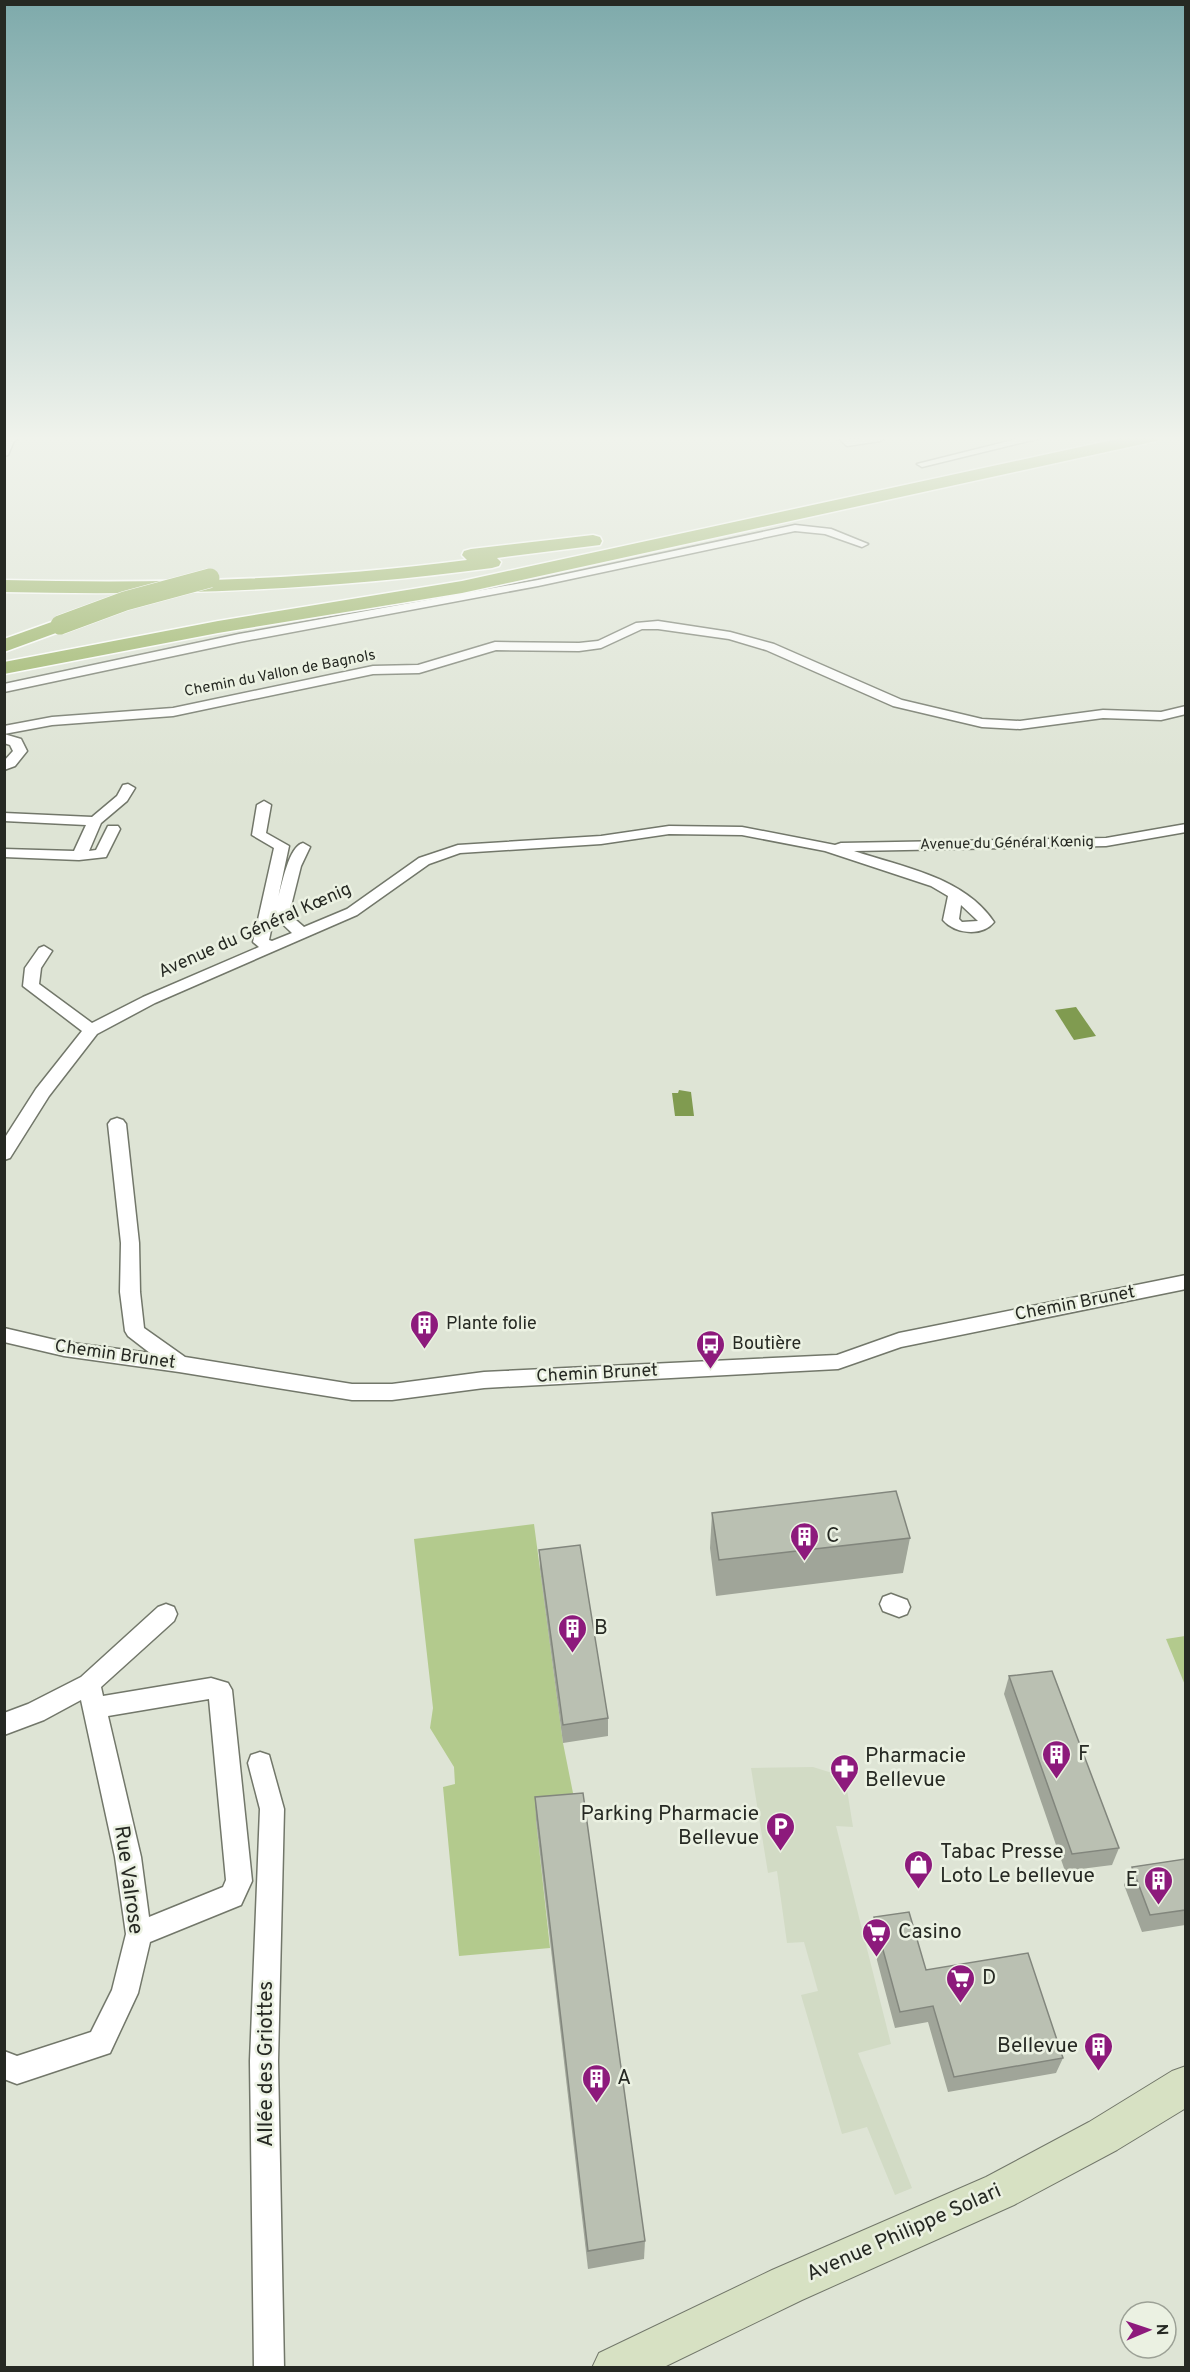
<svg xmlns="http://www.w3.org/2000/svg" width="1190" height="2372" font-family="Overpass,sans-serif">
	<rect width="100%" height="100%" fill="#dee4d5"/>
	<polygon fill="#d2dbc5" points="813,1767 845,1777 853,1827 836,1826 891,2044 858,2053 912,2188 895,2195 867,2127 842,2134 801,1995 818,1991 804,1942 787,1943 777,1871 768,1873 751,1768"/>
	<g fill="#b3ca8d">
		<polygon points="534,1524 563,1743 576,1808 536,1820 550,1948 459,1956 443,1787 455,1784 454,1767 430,1728 433,1708 414,1539"/>
		<polygon points="1185,1636 1186,1636 1185,1685 1166,1639"/>
	</g>
	<g fill="#809b50">
		<polygon points="1076,1007 1096,1036 1074,1040 1055,1010"/>
		<polygon points="679,1090 691,1092 694,1116 675,1116 672,1093 678,1093"/>
	</g>
	<g fill="none" stroke-linecap="round" stroke-linejoin="round">
		<defs>
			<g id="minor">
				<polygon points="8,436 19,436 13,443 8,455 4,456 4,440"/>
				<polygon points="836,436 847,436 849,440 871,436 885,438 880,441 847,446"/>
				<polygon points="1029,436 1049,436 922,467 917,464"/>
				<polygon points="795,525 831,529 868,544 862,547 825,534 795,531 538,586 239,642 4,692 4,684 239,634 538,580"/>
				<polygon points="658,621 730,632 774,644 902,700 982,719 1020,721 1103,710 1161,712 1186,706 1186,714 1161,720 1103,718 1020,729 982,727 893,706 766,650 729,639 658,629 642,629 601,648 579,651 496,650 419,673 373,674 173,716 52,725 4,734 4,726 52,717 173,708 373,666 418,665 495,642 579,643 598,641 636,623"/>
				<polygon points="4,734 21,739 27,751 15,766 4,770 4,761 13,751 10,745 4,743"/>
				<polygon points="128,784 135,788 127,801 101,823 89,851 96,850 108,826 118,826 120,829 106,857 79,860 4,857 4,849 74,851 86,825 4,821 4,813 92,817 117,796 123,785"/>
				<path d="M264 801 271 805 266 833 289 846 278 898C282 884 289 846 303 843L310 847 301 866 289 914 304 927 347 909 419 858 458 845 601 836 669 826 742 827 835 845 841 843 1106 838 1186 824V832L1106 846 854 851C902 867 964 877 994 922 982 937 955 934 943 920L948 896 931 886 825 851 742 835 669 834 601 844 460 853 429 864 357 915 155 1003 97 1034 49 1096 10 1158 4 1160V1139L36 1089 82 1031 23 986 25 968 39 948 44 946 52 951 41 968 39 984 92 1023 143 997 259 947 253 942 274 848 252 835 257 805ZM961 905 978 921 962 922 959 919ZM274 916 292 933 272 941 269 940Z"/>
				<polygon points="117,1118 123,1120 126,1124 139,1243 140,1292 144,1328 185,1357 352,1384 392,1384 484,1372 837,1355 899,1333 1186,1275 1186,1289 901,1347 838,1369 484,1388 392,1400 352,1400 179,1372 64,1356 4,1342 4,1328 64,1342 150,1353 128,1336 125,1331 120,1292 121,1243 108,1124 111,1120"/>
				<polygon points="891,1594 907,1600 910,1607 907,1614 899,1617 883,1611 880,1604 883,1597"/>
				<path d="M166 1604 174 1607 177 1614 174 1621 101 1687 103 1696 211 1678 228 1683 232 1690 252 1881 241 1905 150 1942 138 1993 110 2053 17 2084 4 2079V2051L17 2056 91 2032 112 1990 126 1934 115 1857 81 1700 44 1720 4 1735V1713L28 1704 81 1677 158 1607ZM209 1699 226 1880 223 1887 149 1917 141 1857 108 1716Z"/>
				<polygon points="260,1752 269,1755 284,1809 278,2061 284,2368 254,2368 250,2061 260,1809 248,1763 251,1755"/>
			</g>
			<polygon id="secondary" points="1186,2066 1186,2108 1117,2150 1014,2205 802,2300 662,2368 592,2368 599,2353 772,2270 986,2177 1089,2122 1172,2071"/>
			<g id="trunk">
				<polygon points="1131,436 1164,436 1156,441 462,593 218,633 4,674 4,662 218,621 462,581"/>
				<path d="M593 535 600 537 602 541 600 545 497 558 501 562 499 566 492 568C330 590 168 596 4 592V580C159 584 314 580 467 560L462 555 464 551 471 549Z"/>
				<polygon points="60,619 67,621 70,625 67,629 4,652 4,639"/>
			</g>
		</defs>
		<use href="#minor" stroke="#72776a" stroke-width="3"/>
		<use href="#secondary" stroke="#72776a" stroke-width="2"/>
		<use href="#trunk" stroke="#fff" stroke-width="3"/>
		<use href="#minor" fill="#fff" fill-rule="evenodd"/>
		<use href="#secondary" fill="#d7e1c3" fill-rule="evenodd"/>
		<use href="#trunk" fill="#96b05f" fill-rule="evenodd"/>
		<defs>
			<polyline id="trunk-bridge" points="60,625 125,601 210,578"/>
		</defs>
		<use href="#trunk-bridge" stroke="#fff" stroke-width="20" stroke-linecap="butt"/>
		<use href="#trunk-bridge" stroke="#96b05f" stroke-width="19"/>
	</g>
	<g fill="#a0a599">
		<polygon points="712,1513 910,1538 903,1573 716,1596 710,1548"/>
		<polygon points="539,1550 608,1718 608,1736 563,1743 540,1569"/>
		<polygon points="1009,1676 1119,1848 1112,1865 1065,1871 1004,1694"/>
		<polygon points="535,1797 645,2241 644,2259 588,2269 536,1820"/>
		<polygon points="1185,1859 1185,1925 1142,1932 1124,1885 1132,1867"/>
		<polygon points="874,1917 926,1970 1063,2058 1056,2073 948,2092 928,2022 895,2028 870,1934"/>
	</g>
	<g fill="#bac0b2" stroke="#82867d" stroke-width="1.5">
		<polygon points="896,1491 910,1538 719,1560 712,1513"/>
		<polygon points="580,1545 608,1718 563,1725 539,1550"/>
		<polygon points="1052,1671 1119,1848 1072,1854 1009,1676"/>
		<polygon points="583,1793 645,2241 588,2251 535,1797"/>
		<polygon points="1185,1859 1185,1910 1150,1915 1132,1867"/>
		<polygon points="909,1912 926,1970 1028,1953 1063,2058 954,2077 933,2006 900,2012 874,1917"/>
	</g>
	<linearGradient id="sky" x2="0" y2="1"><stop stop-color="#7eaaab"/><stop offset="0.57" stop-color="#f0f3ec"/><stop offset="1" stop-color="#f0f3ec" stop-opacity="0"/></linearGradient>
	<rect width="1190" height="769" fill="url(#sky)"/>
	<defs>
		<symbol id="building-pin" viewBox="-11 -11 22 30"><path d="M0 17L-7.5 6A9.5 9.5 0 1 1 7.5 6Z" fill="#8d1a7c" stroke="#ebf1e2"/><path d="M-4-6H4V6H1V3H-1V6H-4ZM-2.5-4.3h1.7v1.8h-1.7ZM.8-4.3h1.7v1.8H.8ZM-2.5-1h1.7V.8h-1.7ZM.8-1h1.7V.8H.8Z" fill="#fff"/></symbol>
		<symbol id="bus-pin" viewBox="-11 -11 22 30"><path d="M0 17L-7.5 6A9.5 9.5 0 1 1 7.5 6Z" fill="#8d1a7c" stroke="#ebf1e2"/><path d="M-5-6H5V4H4V6H2V4H-2V6H-4V4H-5ZM-3.5-4V0h7V-4ZM-3.5 1.2v1.5H-2V1.2ZM2 1.2v1.5H3.5V1.2Z" fill="#fff"/></symbol>
		<symbol id="pharmacy-pin" viewBox="-11 -11 22 30"><path d="M0 17L-7.5 6A9.5 9.5 0 1 1 7.5 6Z" fill="#8d1a7c" stroke="#ebf1e2"/><path d="M-2-6h4v4h4v4h-4v4h-4v-4h-4v-4h4Z" fill="#fff"/></symbol>
		<symbol id="parking-pin" viewBox="-11 -11 22 30"><path d="M0 17L-7.5 6A9.5 9.5 0 1 1 7.5 6Z" fill="#8d1a7c" stroke="#ebf1e2"/><path d="M-3.5-5.5H1a3.5 3.5 0 0 1 0 7H-1V5.5H-3.5ZM-1-3.4V-.6H.8a1.4 1.4 0 0 0 0-2.8Z" fill="#fff"/></symbol>
		<symbol id="shop-pin" viewBox="-11 -11 22 30"><path d="M0 17L-7.5 6A9.5 9.5 0 1 1 7.5 6Z" fill="#8d1a7c" stroke="#ebf1e2"/><path d="M-5-2.5h2.3a2.7 3.5 0 0 1 5.4 0H5L5.5 6h-11ZM-1.5-2.5h3a1.5 2.3 0 0 0-3 0Z" fill="#fff"/></symbol>
		<symbol id="supermarket-pin" viewBox="-11 -11 22 30"><path d="M0 17L-7.5 6A9.5 9.5 0 1 1 7.5 6Z" fill="#8d1a7c" stroke="#ebf1e2"/><path d="M-6-5.5h2.5l.6 2H6L4.5 2H-2.5L-4.4-4H-6ZM-1.5 3.2a1.3 1.3 0 1 0 .1 0ZM3 3.2a1.3 1.3 0 1 0 .1 0Z" fill="#fff"/></symbol>
	</defs>
	<g fill-rule="evenodd">
		<use href="#building-pin" x="408" y="1308" width="33" height="45"/>
		<use href="#bus-pin" x="694" y="1328" width="33" height="45"/>
		<use href="#building-pin" x="788" y="1520" width="33" height="45"/>
		<use href="#building-pin" x="556" y="1612" width="33" height="45"/>
		<use href="#building-pin" x="1040" y="1738" width="33" height="45"/>
		<use href="#pharmacy-pin" x="828" y="1752" width="33" height="45"/>
		<use href="#parking-pin" x="764" y="1810" width="33" height="45"/>
		<use href="#shop-pin" x="902" y="1848" width="33" height="45"/>
		<use href="#building-pin" x="1142" y="1864" width="33" height="45"/>
		<use href="#supermarket-pin" x="860" y="1916" width="33" height="45"/>
		<use href="#supermarket-pin" x="944" y="1962" width="33" height="45"/>
		<use href="#building-pin" x="1082" y="2030" width="33" height="45"/>
		<use href="#building-pin" x="580" y="2062" width="33" height="45"/>
	</g>
	<g text-anchor="middle" dominant-baseline="central" stroke-width="5" stroke-linejoin="round" paint-order="stroke">
		<g font-size="15" fill="#262923" stroke="#ebf1e2">
			<text transform="translate(280 674) rotate(-11)">Chemin du Vallon de Bagnols</text>
			<text transform="translate(1007 844) rotate(-1)">Avenue du Général Kœnig</text>
		</g>
		<g font-size="18" fill="#262923" stroke="#ebf1e2">
			<text transform="translate(255 931) rotate(-24)">Avenue du Général Kœnig</text>
			<text transform="translate(1075 1304) rotate(-11)">Chemin Brunet</text>
			<text transform="translate(115 1355) rotate(8)">Chemin Brunet</text>
			<text transform="translate(597 1374) rotate(-3)">Chemin Brunet</text>
		</g>
		<g font-size="18" fill="#262923" stroke="#ebf1e2" text-anchor="start">
			<text x="446" y="1324">Plante folie</text>
			<text x="732" y="1344">Boutière</text>
		</g>
		<g font-size="21" fill="#262923" stroke="#ebf1e2" text-anchor="start">
			<text x="826" y="1536">C</text>
			<text x="594" y="1628">B</text>
			<text x="1078" y="1754">F</text>
			<text x="865" y="1756">Pharmacie<tspan x="865" dy="24">Bellevue</tspan></text>
			<text x="759" y="1814" text-anchor="end">Parking Pharmacie<tspan x="759" dy="24">Bellevue</tspan></text>
			<text x="940" y="1852">Tabac Presse<tspan x="940" dy="24">Loto Le bellevue</tspan></text>
			<text x="1138" y="1880" text-anchor="end">E</text>
			<text x="898" y="1932">Casino</text>
			<text x="982" y="1978">D</text>
			<text x="1078" y="2046" text-anchor="end">Bellevue</text>
			<text x="617" y="2078">A</text>
		</g>
		<g font-size="21" fill="#262923" stroke="#ebf1e2">
			<text transform="translate(128 1880) rotate(82)">Rue Valrose</text>
			<text transform="translate(266 2064) rotate(-90)">Allée des Griottes</text>
			<text transform="translate(904 2233) rotate(-24)">Avenue Philippe Solari</text>
		</g>
	</g>
	<rect width="1190" height="2372" fill="none" stroke="#262923" stroke-width="12"/>
	<g transform="translate(1148 2330) rotate(88)"><circle r="28" fill="#ebf1e2" stroke="#9ca196" stroke-width="1.5"/>
	<path d="M0-4.5L10 22L0 15L-10 22Z" fill="#8d1a7c"/>
	<text y="-9" font-size="16" font-weight="bold" text-anchor="middle" fill="#262923">N</text>
	</g>
</svg>
